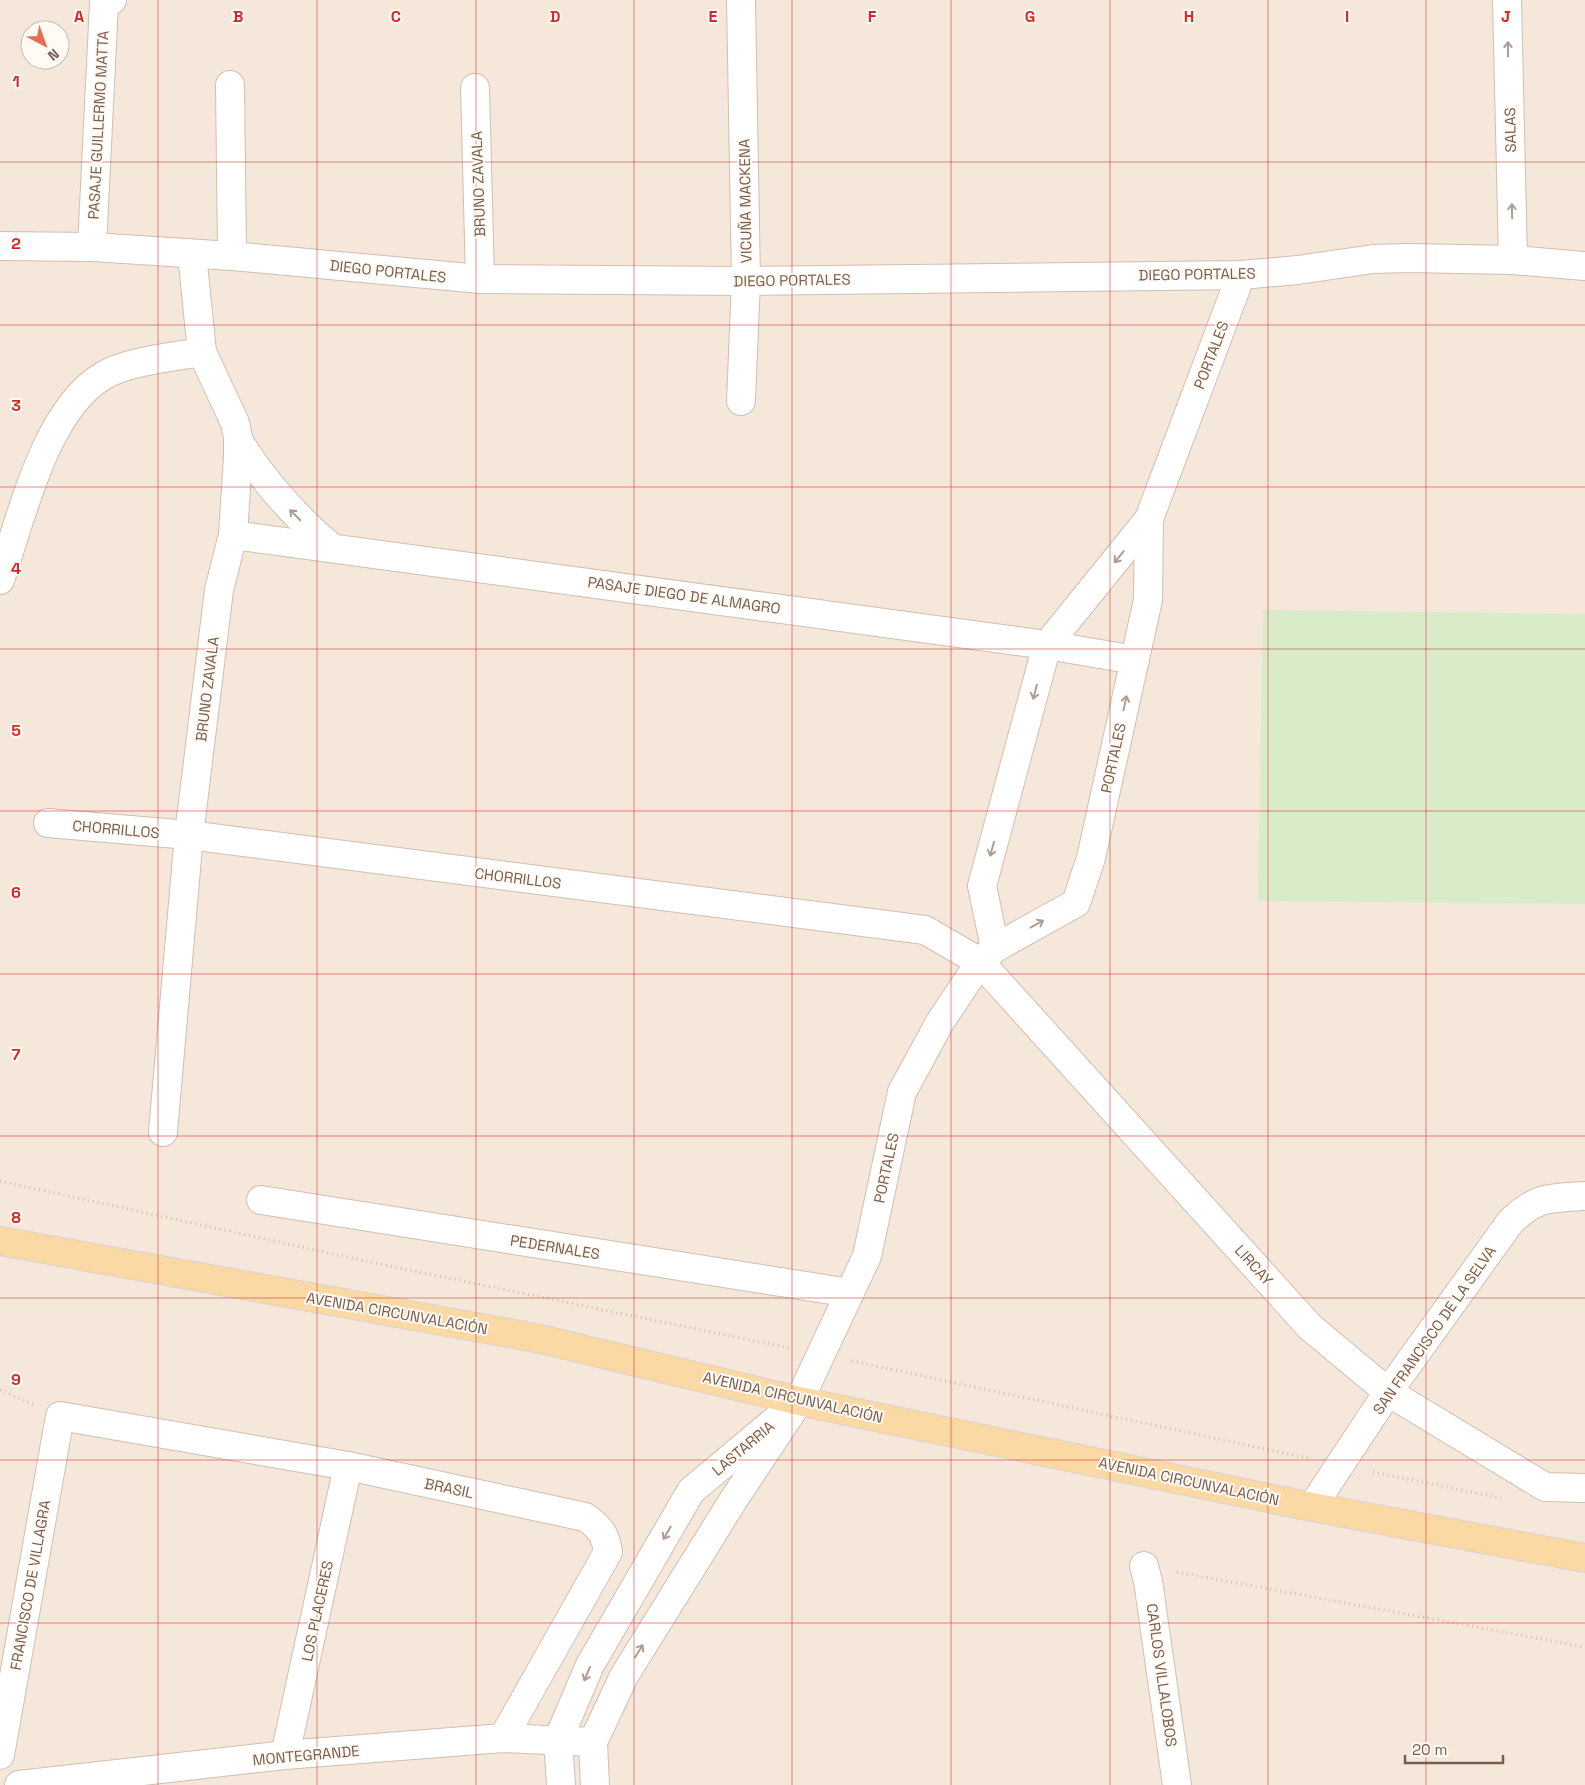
<svg xmlns="http://www.w3.org/2000/svg" width="1585" height="1785" font-family="'Space Grotesk',sans-serif">
	<rect width="100%" height="100%" fill="#fdf6ec"/>
	<path fill="#f5e8da" fill-rule="evenodd" d="M0 0H1585V1785H0ZM30 30H60V60H30Z"/>
	<polygon fill="#d8ecc9" points="1263,610 1585,614 1585,904 1258,901"/>
	<g fill="none" stroke-linecap="round" stroke-linejoin="round">
		<defs>
			<g id="minor">
				<polyline points="741,0 746,281 741,401"/>
				<polyline points="1507,0 1513,260"/>
				<polyline points="230,85 232,256"/>
				<polyline points="475,88 480,279"/>
				<polyline points="0,246 92,247 232,256 480,279 746,281 1241,275 1298,270 1373,259 1408,258 1513,260 1585,266"/>
				<polyline points="92,247 104,3 112,0"/>
				<path d="M238 440C264 482 294 516 332 548"/>
				<polyline points="233,535 1047,645 1135,660"/>
				<path d="M0 580C21 519 45 410 103 376 128 361 173 357 202 352"/>
				<polyline points="48,823 189,835 925,930 980,962 1310,1327 1388,1392 1545,1487 1585,1488"/>
				<polyline points="995,948 982,886 1047,645 1149,519 1241,275"/>
				<polyline points="163,1132 189,835 219,590 233,535 238,457 238,437 235,423 202,352 192,254"/>
				<polyline points="261,1200 850,1293"/>
				<path d="M1312 1507 1388 1392 1511 1221C1538 1196 1550 1198 1585 1196"/>
				<polyline points="1144,1566 1148,1581 1177,1785"/>
				<path d="M0 1755 60 1416 348 1466 585 1517C599 1526 606 1535 608 1552L503 1738"/>
				<polyline points="285,1755 348,1466"/>
				<polyline points="19,1785 285,1755 503,1738 593,1742"/>
				<polyline points="561,1785 558,1740 590,1665 691,1491 777,1419"/>
				<polyline points="595,1785 593,1742 624,1676 734,1499 799,1401 867,1256 902,1092 940,1022 980,962 995,948 1076,903 1091,858 1148,600 1149,519"/>
			</g>
			<polyline id="major" points="0,1241 536,1338 799,1401 1312,1507 1585,1558"/>
		</defs>
		<use href="#minor" stroke="#d1beb0" stroke-width="30"/>
		<use href="#major" stroke="#dad1cd" stroke-width="30"/>
		<g stroke="#d9b8a5" stroke-width="3" stroke-dasharray="1 4" stroke-linecap="butt">
			<polyline points="0,1181 375,1263 789,1348"/>
			<polyline points="852,1361 1308,1458"/>
			<polyline points="0,1390 34,1405"/>
			<polyline points="1373,1472 1501,1498"/>
			<polyline points="1177,1572 1585,1647"/>
		</g>
		<use href="#minor" stroke="#fff" stroke-width="28"/>
		<use href="#major" stroke="#fbd9a5" stroke-width="28"/>
	</g>
	<defs><path id="oneway-shaft" d="M-6 0H5M1.5-3L5.5 0L1.5 3" fill="none" stroke-width="1.6" stroke-linecap="round" stroke-linejoin="round" transform="scale(1.25)"/></defs>
	<g stroke="#af9d94">
		<use href="#oneway-shaft" transform="translate(1508 49) rotate(-91)"/>
		<use href="#oneway-shaft" transform="translate(1512 211) rotate(-91)"/>
		<use href="#oneway-shaft" transform="translate(295 515) rotate(-135)"/>
		<use href="#oneway-shaft" transform="translate(1119 557) rotate(129)"/>
		<use href="#oneway-shaft" transform="translate(1035 692) rotate(105)"/>
		<use href="#oneway-shaft" transform="translate(1125 703) rotate(-78)"/>
		<use href="#oneway-shaft" transform="translate(992 849) rotate(106)"/>
		<use href="#oneway-shaft" transform="translate(1037 924) rotate(-29)"/>
		<use href="#oneway-shaft" transform="translate(667 1533) rotate(120)"/>
		<use href="#oneway-shaft" transform="translate(639 1651) rotate(-58)"/>
		<use href="#oneway-shaft" transform="translate(587 1674) rotate(113)"/>
	</g>
	<path fill="none" stroke="#d62828" stroke-width="1" stroke-opacity="0.55" d="M158 0V1785M317 0V1785M476 0V1785M634 0V1785M792 0V1785M951 0V1785M1110 0V1785M1268 0V1785M1426 0V1785M0 162H1585M0 325H1585M0 487H1585M0 649H1585M0 811H1585M0 974H1585M0 1136H1585M0 1298H1585M0 1460H1585M0 1623H1585"/>
	<g text-anchor="middle" dominant-baseline="central" stroke-width="4" stroke-linejoin="round" paint-order="stroke">
		<g font-size="15" fill="#7a5c4d" stroke="#fffaf3">
			<text transform="translate(98 125) rotate(-87)">PASAJE GUILLERMO MATTA</text>
			<text transform="translate(1510 130) rotate(-91)">SALAS</text>
			<text transform="translate(478 184) rotate(-92)">BRUNO ZAVALA</text>
			<text transform="translate(745 201) rotate(-91)">VICUÑA MACKENA</text>
			<text transform="translate(388 271) rotate(6)">DIEGO PORTALES</text>
			<text transform="translate(1197 274) rotate(-1)">DIEGO PORTALES</text>
			<text transform="translate(792 280) rotate(-1)">DIEGO PORTALES</text>
			<text transform="translate(1211 355) rotate(-69)">PORTALES</text>
			<text transform="translate(684 595) rotate(8)">PASAJE DIEGO DE ALMAGRO</text>
			<text transform="translate(207 689) rotate(-83)">BRUNO ZAVALA</text>
			<text transform="translate(1113 758) rotate(-78)">PORTALES</text>
			<text transform="translate(116 829) rotate(5)">CHORRILLOS</text>
			<text transform="translate(518 878) rotate(7)">CHORRILLOS</text>
			<text transform="translate(886 1168) rotate(-78)">PORTALES</text>
			<text transform="translate(555 1247) rotate(9)">PEDERNALES</text>
			<text transform="translate(1254 1265) rotate(48)">LIRCAY</text>
			<text transform="translate(397 1313) rotate(10)">AVENIDA CIRCUNVALACIÓN</text>
			<text transform="translate(1434 1330) rotate(-55)">SAN FRANCISCO DE LA SELVA</text>
			<text transform="translate(793 1397) rotate(13)">AVENIDA CIRCUNVALACIÓN</text>
			<text transform="translate(743 1448) rotate(-40)">LASTARRIA</text>
			<text transform="translate(1189 1481) rotate(12)">AVENIDA CIRCUNVALACIÓN</text>
			<text transform="translate(449 1488) rotate(12)">BRASIL</text>
			<text transform="translate(30 1585) rotate(-80)">FRANCISCO DE VILLAGRA</text>
			<text transform="translate(317 1611) rotate(-78)">LOS PLACERES</text>
			<text transform="translate(1162 1675) rotate(82)">CARLOS VILLALOBOS</text>
			<text transform="translate(306 1755) rotate(-5)">MONTEGRANDE</text>
		</g>
	</g>
	<g font-size="16" text-anchor="middle" font-weight="bold" fill="#d62828" stroke="#fffaf3" stroke-width="4" stroke-linejoin="round" paint-order="stroke">
		<text x="79" y="22">A</text>
		<text x="238" y="22">B</text>
		<text x="396" y="22">C</text>
		<text x="555" y="22">D</text>
		<text x="713" y="22">E</text>
		<text x="872" y="22">F</text>
		<text x="1030" y="22">G</text>
		<text x="1189" y="22">H</text>
		<text x="1347" y="22">I</text>
		<text x="1506" y="22">J</text>
		<text x="16" y="87">1</text>
		<text x="16" y="249">2</text>
		<text x="16" y="411">3</text>
		<text x="16" y="574">4</text>
		<text x="16" y="736">5</text>
		<text x="16" y="898">6</text>
		<text x="16" y="1060">7</text>
		<text x="16" y="1223">8</text>
		<text x="16" y="1385">9</text>
	</g>
	<g transform="translate(45 45) rotate(139)"><circle r="24" fill="#fffaf3" stroke="#cabbb1"/>
	<path d="M0-4L9 19L0 12L-9 19Z" fill="#e76f51"/>
	<text y="-8" font-size="14" font-weight="bold" text-anchor="middle" fill="#7a5c4d">N</text>
	</g>
	<path d="M1405 1755v8h98v-8" fill="none" stroke="#7a5c4d" stroke-width="2.5"/>
	<text x="1412" y="1755" font-size="15" fill="#7a5c4d" stroke="#fffaf3" stroke-width="4" paint-order="stroke">20 m</text>
</svg>
